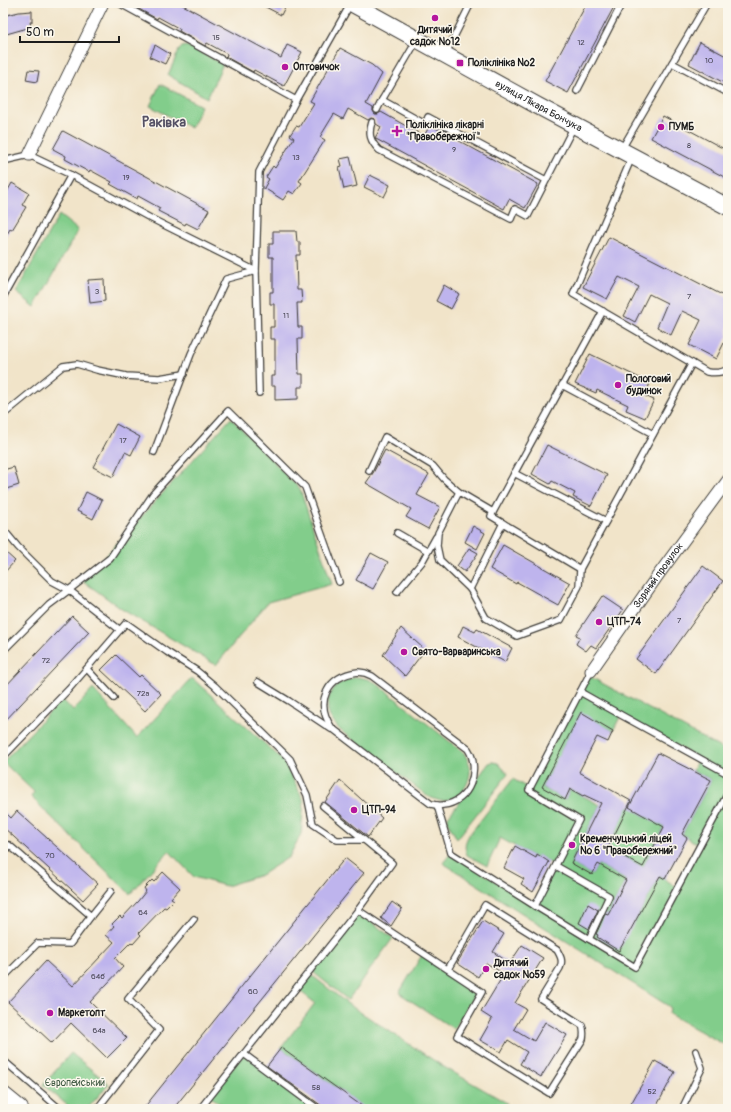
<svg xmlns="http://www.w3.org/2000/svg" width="731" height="1112" font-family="Pangolin,sans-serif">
	<rect width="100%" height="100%" fill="#fbf7ec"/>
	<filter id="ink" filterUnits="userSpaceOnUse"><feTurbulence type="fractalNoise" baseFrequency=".025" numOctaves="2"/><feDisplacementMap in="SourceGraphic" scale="8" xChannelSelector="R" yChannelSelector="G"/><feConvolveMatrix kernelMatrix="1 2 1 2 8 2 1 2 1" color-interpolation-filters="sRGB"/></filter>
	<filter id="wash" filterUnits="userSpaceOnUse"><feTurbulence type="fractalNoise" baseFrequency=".012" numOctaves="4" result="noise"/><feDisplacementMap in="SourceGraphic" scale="16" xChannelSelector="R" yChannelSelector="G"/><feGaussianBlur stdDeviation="0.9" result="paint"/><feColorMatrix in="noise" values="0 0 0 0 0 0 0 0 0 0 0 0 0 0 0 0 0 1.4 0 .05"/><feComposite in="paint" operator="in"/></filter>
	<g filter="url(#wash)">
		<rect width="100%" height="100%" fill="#f1e4c9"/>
		<g fill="#82cd8b" stroke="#4f7454" fill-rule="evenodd">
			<polygon points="186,46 190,47 223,64 207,98 168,75 179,50 182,47"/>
			<polygon points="160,84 201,106 191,128 150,106"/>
			<polygon points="59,215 78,230 35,307 16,292"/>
			<polygon points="231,418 300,489 332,584 268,602 216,665 123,610 83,581"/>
			<path d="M589 676 728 752V1036L723 1044 669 1014 670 1007 443 863 451 853 535 906 555 866 538 855 536 858 500 838 487 866 467 855C464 847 465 842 469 835L513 779 529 789ZM581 713 613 731 621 715 698 758 693 770 711 780 682 834 700 846 677 887 660 876 619 950 597 937 626 880 598 864 592 875 571 863 600 805 570 789 565 800 542 787Z"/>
			<path d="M358 677 368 679 376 683 464 753C466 757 470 763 470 768 471 785 459 800 442 801 438 801 433 798 429 797L340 730C335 724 329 718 328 711 325 691 340 679 358 677Z"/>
			<polygon points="192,678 284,761 304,801 301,834 289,857 261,875 226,886 194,877 169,851 130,894 31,797 34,792 3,762 62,699 73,711 93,689 137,738"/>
			<polygon points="493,762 498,763 508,774 457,839 448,823 448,817 489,763"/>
			<polygon points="628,806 664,827 643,867 608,848"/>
			<polygon points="359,913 393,938 348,1000 313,972"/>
			<polygon points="422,955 477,992 454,1029 399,993"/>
			<polygon points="309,973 348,1004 444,1067 507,1103 503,1109 481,1109 477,1105 474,1109 366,1109 281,1048 315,1003 296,988"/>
			<polygon points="71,1053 109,1084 87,1109 72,1109 43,1085"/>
			<polygon points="244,1054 318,1109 228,1109 210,1096"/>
		</g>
		<g id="blocks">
			<g fill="#beb4ed">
				<polygon points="128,3 179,3 281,58 287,45 302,52 284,86 254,70 253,72 226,57 227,54 207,43 205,46 179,31 180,29 158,17 157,19"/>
				<polygon points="258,3 287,3 281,15"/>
				<polygon points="587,3 616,3 568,93 545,81"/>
				<polygon points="32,11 32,22 30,22 31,27 3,35 3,16 19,12"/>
				<polygon points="700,42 728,57 728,85 689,64"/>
				<polygon points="155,45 170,54 165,64 150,57"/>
				<polygon points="340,48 372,65 382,74 366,104 373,108 373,111 375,114 378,114 381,112 424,136 430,125 538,184 525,208 509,199 504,209 376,139 375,138 381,127 376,124 375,119 371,118 368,120 348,109 343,119 334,114 320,137 325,140 299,181 302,183 294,194 289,191 283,200 264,188 269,179 266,177 273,166 275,168 294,138 290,135 296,126 299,127 314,103 310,101"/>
				<polygon points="28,70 39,71 37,82 26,80"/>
				<polygon points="663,116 728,151 728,179 651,138"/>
				<polygon points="63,131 209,210 198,229 186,223 185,225 158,211 160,208 138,196 137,199 110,184 112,182 90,170 89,172 65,159 66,156 53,149"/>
				<polygon points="350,157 357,186 344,189 339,167 342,166 340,159"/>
				<polygon points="370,175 390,185 384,197 364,187"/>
				<polygon points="12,183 29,193 22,205 26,207 12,230 10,229 3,241 3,199"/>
				<polygon points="273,231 296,231 297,242 300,242 300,255 296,255 297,290 301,290 302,303 297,303 298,327 302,327 302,339 298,339 299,374 303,374 303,387 298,387 298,399 275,400 275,386 271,386 271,376 275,376 275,339 270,339 270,327 274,327 274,304 270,304 270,292 273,292 273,257 269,257 269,244 273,244"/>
				<polygon points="609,237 728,298 728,335 716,359 689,345 701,320 682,311 671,335 657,327 667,303 649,294 635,322 624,316 639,287 619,277 607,299 583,287"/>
				<polygon points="104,279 105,301 90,303 88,280"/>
				<polygon points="444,285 459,294 451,309 436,301"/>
				<polygon points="590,354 650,383 645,396 654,400 645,418 626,410 628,405 597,390 596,393 575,384"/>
				<polygon points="116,424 140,437 131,455 125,452 113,477 93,467"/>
				<polygon points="547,445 607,475 591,506 573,497 575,493 552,481 550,484 532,474"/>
				<polygon points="385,450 429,474 417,495 440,507 428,529 406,517 411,509 366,483 373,473"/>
				<polygon points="14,467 19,485 3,490 3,470"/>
				<polygon points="86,492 102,500 93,519 77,511"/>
				<polygon points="473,526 485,533 477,549 465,542"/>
				<polygon points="503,545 570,583 558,605 517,582 516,584 490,569"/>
				<polygon points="469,548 478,553 465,572 457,566"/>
				<polygon points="3,550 15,561 3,574"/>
				<polygon points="371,553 388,562 373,589 356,580"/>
				<polygon points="703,566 723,581 656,674 636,659"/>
				<polygon points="602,596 623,610 596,648 591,645 586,651 576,644 580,637 576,635"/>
				<polygon points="72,616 89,632 3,723 3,689"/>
				<polygon points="463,626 475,632 477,629 512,648 505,662 458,637"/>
				<polygon points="401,628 425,650 405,676 383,655"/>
				<polygon points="116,655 139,677 141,675 161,694 145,711 101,670"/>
				<polygon points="581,712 613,731 608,742 597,737 579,772 631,801 608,848 643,867 664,827 629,807 658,753 711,780 682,834 687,838 665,879 660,876 619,951 597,937 598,935 596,934 605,914 608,915 626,880 598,864 592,875 571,863 601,803 584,795 583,796 570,789 565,800 542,787"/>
				<polygon points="340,780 382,818 368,837 325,802"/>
				<polygon points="3,810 11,818 17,811 98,884 83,900 3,827"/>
				<polygon points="515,846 536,858 537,854 549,862 533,892 521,884 524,879 504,868"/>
				<polygon points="345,858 364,873 173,1109 143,1109"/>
				<polygon points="163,872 180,888 171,898 174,900 166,908 164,907 139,933 141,935 133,944 131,942 115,958 123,967 90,1002 127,1038 107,1058 71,1023 52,1043 8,1002 46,961 73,986 114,942 106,935 114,926 112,924 120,916 122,918 138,901 146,891 144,888 152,880 154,882"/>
				<polygon points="392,902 402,909 391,926 381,918"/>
				<polygon points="588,904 598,910 589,929 579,923"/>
				<polygon points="483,921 504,934 493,952 510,963 522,945 543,958 515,1003 526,1009 514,1029 534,1041 545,1022 567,1035 541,1077 520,1064 527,1052 508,1040 501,1052 480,1040 492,1019 481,1012 504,974 486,963 478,977 457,963"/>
				<polygon points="281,1048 366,1109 326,1109 267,1066"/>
				<polygon points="655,1061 675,1072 655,1109 628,1109"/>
			</g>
		</g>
	</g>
	<g filter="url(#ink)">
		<use href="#blocks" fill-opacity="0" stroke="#3c3a36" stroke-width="1"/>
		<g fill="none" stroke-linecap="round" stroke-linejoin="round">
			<defs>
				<g id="lane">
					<polyline points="119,3 296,100"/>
					<polyline points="446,53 471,3"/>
					<polyline points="672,63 728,93"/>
					<polyline points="577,91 622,3"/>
					<polyline points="382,100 417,40"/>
					<polyline points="377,110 382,100 425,124 428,117 546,180"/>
					<path d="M372 122C368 134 370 141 379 150L511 219 515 209 528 216 574 126"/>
					<polyline points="621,150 707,3"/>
					<path d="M632 157 573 294 707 372C714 373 722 373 728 369"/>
					<polyline points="3,161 29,155 71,175 152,219 256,271 259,393"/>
					<polyline points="3,297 71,175"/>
					<polyline points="603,311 491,516 580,569 692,363"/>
					<polyline points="562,385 653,434"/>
					<polyline points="3,415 63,366 77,364 97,370 126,376 159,378 184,374"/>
					<polyline points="154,452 191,354 226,279 256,271 259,172 296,100 351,3"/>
					<polyline points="369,471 385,437 433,466 444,479 459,492"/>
					<polyline points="514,473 606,521"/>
					<polyline points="493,512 459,492 438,533 437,546 440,560 470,589 503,523"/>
					<polyline points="3,529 18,547 52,581 69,590 110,558 153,494 228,411 305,487 339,582"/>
					<polyline points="397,533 428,551"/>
					<polyline points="470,589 486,618 517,636 561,620 579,586 580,569"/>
					<polyline points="397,592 422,562 436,537"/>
					<polyline points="3,651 49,605 69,590 120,630"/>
					<polyline points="87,669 114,698"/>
					<polyline points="591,671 529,790 579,820 535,906 635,967 728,793"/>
					<path d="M358 672 365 673 372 676 468 749C481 769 470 803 443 805 439 806 435 805 431 804L332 728C314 702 327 676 358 672Z"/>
					<polyline points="258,682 289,701 331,729"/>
					<polyline points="580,692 621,715 728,774"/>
					<polyline points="3,757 69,689 126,623 167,652 197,671 215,686 290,759 307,795 313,824 337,840 364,840"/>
					<polyline points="437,805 451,853 535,906"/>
					<polyline points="3,851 9,845 91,916 111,891"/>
					<polyline points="556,866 609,896 589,939"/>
					<path d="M358 910 482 992 457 1036 549 1093 583 1039C584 1033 584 1030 582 1025L541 999 560 968C563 961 561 957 557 950L485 905 448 969"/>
					<polyline points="3,978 38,943 70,944 91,916"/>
					<polyline points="244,1054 318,1109"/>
					<polyline points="3,1060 60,1109"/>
					<polyline points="97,1109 159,1030 128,999 194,919"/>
					<polyline points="200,1109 358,910 392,863 323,806"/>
					<polyline points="682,1109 702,1068 696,1051"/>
				</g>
				<g id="street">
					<polyline points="29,155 103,3"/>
					<path id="s1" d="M591 671 656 578 728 480"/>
				</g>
				<g id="secondary">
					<path id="s2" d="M351 3 538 106 728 207"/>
				</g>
				<polyline id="primary" points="3,1096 19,1109"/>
			</defs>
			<use href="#lane" stroke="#3c3a36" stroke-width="8"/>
			<use href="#street" stroke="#3c3a36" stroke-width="13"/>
			<use href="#secondary" stroke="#3c3a36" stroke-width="18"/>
			<use href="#primary" stroke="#3c3a36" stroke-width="20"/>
			<use href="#lane" stroke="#fff" stroke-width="5.5"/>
			<use href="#street" stroke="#fff" stroke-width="11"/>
			<use href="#secondary" stroke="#fff" stroke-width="16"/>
			<use href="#primary" stroke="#fff" stroke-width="18"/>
		</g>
	</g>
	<g fill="#b5179e" stroke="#fbf7ec" stroke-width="1.5">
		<circle cx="435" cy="18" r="4"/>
		<rect x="456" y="59" width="8" height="8" rx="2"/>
		<circle cx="285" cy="67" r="4"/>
		<circle cx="661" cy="127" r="4"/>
		<path d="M395 125h4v4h4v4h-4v4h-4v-4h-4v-4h4z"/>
		<circle cx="618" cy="385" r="4"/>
		<circle cx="599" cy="622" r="4"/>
		<circle cx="404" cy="652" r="4"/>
		<circle cx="354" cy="810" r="4"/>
		<circle cx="572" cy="845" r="4"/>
		<circle cx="486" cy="969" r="4"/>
		<circle cx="50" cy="1013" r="4"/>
	</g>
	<g text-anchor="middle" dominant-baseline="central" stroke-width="3" stroke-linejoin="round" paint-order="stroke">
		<g font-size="8" fill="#444250">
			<text x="216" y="37">15</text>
			<text x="581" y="42">12</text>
			<text x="709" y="60">10</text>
			<text x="689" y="145">8</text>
			<text x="454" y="149">9</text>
			<text x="296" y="157">13</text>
			<text x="126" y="177">19</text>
			<text x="97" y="291">3</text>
			<text x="689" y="296">7</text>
			<text x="286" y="315">11</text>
			<text x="123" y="440">17</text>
			<text x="679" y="620">7</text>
			<text x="46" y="660">72</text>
			<text x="143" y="693">72а</text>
			<text x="50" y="855">70</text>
			<text x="143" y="912">64</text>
			<text x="98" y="976">64б</text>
			<text x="253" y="991">60</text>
			<text x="99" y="1030">64а</text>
			<text x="316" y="1087">58</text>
			<text x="652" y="1091">52</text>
		</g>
		<g font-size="10" font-weight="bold" fill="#1c1c1c" stroke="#fbf7ec" text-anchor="start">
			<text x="435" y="30" text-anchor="middle">Дитячий<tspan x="435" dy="12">садок №12</tspan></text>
			<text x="468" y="63">Поліклініка №2</text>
			<text x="293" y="67">Оптовичок</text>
			<text x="406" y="125">Поліклініка лікарні<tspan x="406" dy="12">"Правобережної"</tspan></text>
			<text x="669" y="127">ПУМБ</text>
			<text x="626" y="379">Пологовий<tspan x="626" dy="12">будинок</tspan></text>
			<text x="607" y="622">ЦТП-74</text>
			<text x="412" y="652">Свято-Варваринська</text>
			<text x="362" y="810">ЦТП-94</text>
			<text x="580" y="839">Кременчуцький ліцей<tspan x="580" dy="12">№ 6 "Правобережний"</tspan></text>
			<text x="494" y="963">Дитячий<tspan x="494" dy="12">садок №59</tspan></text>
			<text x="58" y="1013">Маркетопт</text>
		</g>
		<g font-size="10" fill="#1c1c1c" stroke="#fbf7ec">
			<text stroke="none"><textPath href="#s2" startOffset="214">вулиця Лікаря Бончука</textPath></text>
			<text stroke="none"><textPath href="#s1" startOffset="117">Зоряний провулок</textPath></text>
		</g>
		<g font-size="10" fill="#405a43" stroke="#fbf7ec">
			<text x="75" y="1083">Європейський</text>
		</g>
		<g font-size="14" font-weight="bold" fill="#555165" stroke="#fbf7ec">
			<text x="164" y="122">Раківка</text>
		</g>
	</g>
	<rect width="731" height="1112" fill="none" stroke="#fbf7ec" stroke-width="16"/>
	<path d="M20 36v6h99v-6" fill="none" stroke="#1c1c1c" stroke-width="2"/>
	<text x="26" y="36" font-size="12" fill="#1c1c1c" stroke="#fbf7ec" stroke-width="3" paint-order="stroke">50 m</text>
</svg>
